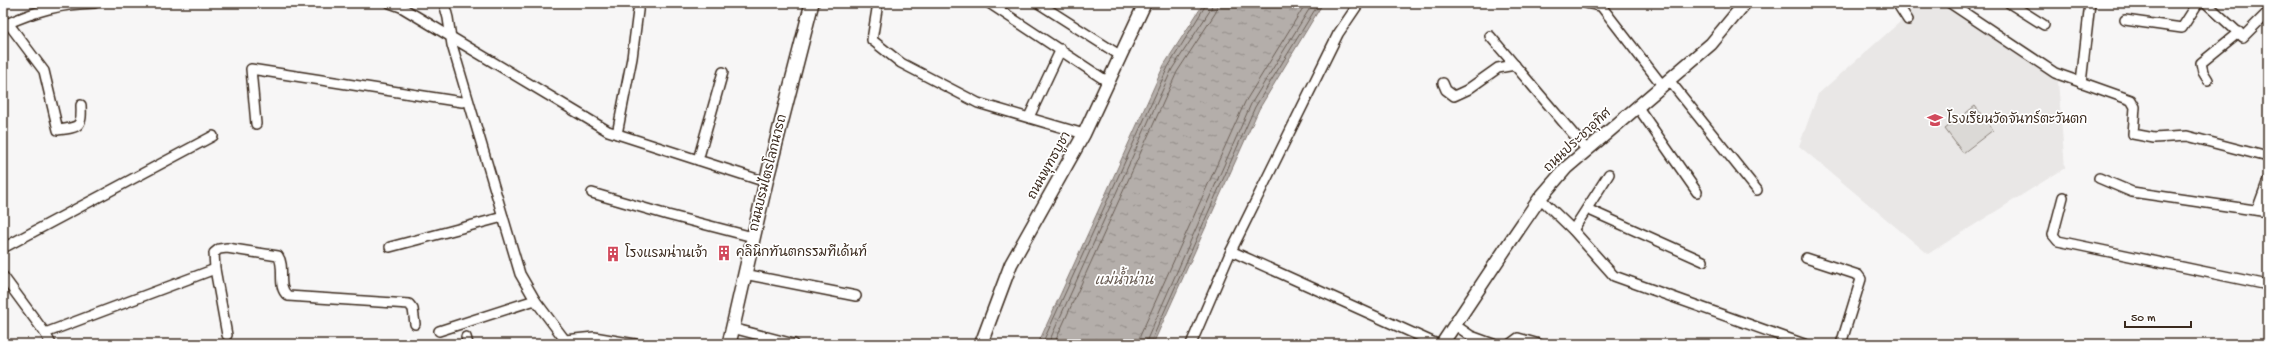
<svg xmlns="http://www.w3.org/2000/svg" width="2271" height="347" font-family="'Gochi Hand','Playpen Sans Thai',sans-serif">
	<defs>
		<pattern id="water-ripples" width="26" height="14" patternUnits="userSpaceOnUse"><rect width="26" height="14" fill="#b4aeaa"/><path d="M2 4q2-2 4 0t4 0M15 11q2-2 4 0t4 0" fill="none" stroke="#948e8a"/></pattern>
	</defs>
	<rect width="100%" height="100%" fill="#f7f6f6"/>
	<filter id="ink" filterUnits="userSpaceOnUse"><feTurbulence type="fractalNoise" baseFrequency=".025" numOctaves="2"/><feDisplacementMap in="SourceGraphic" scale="8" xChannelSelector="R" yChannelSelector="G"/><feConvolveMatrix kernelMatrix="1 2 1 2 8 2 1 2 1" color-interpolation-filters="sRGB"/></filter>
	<g filter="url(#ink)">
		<polygon fill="#e9e7e6" points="1919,3 1940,3 2058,81 2065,168 1928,254 1799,146 1818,94 1900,22"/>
		<polygon fill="#dbd9d6" stroke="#8b827a" points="1975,106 1993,130 1963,153 1945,129"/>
		<polygon fill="url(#water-ripples)" stroke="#847972" points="1204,3 1323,3 1259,109 1153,344 1038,344 1164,65"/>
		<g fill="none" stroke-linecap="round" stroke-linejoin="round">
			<g stroke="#6b5f56" stroke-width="1">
				<polyline points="1042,344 1168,67 1207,3"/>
				<polyline points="1048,344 1172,69 1211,9 1212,3"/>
				<polyline points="1054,344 1177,72 1216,12 1218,3"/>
				<polyline points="1139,344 1140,336 1245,102 1306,3"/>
				<polyline points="1145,344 1251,104 1313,3"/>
				<polyline points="1150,344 1255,107 1319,3"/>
			</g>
			<defs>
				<g id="minor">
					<polyline points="390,3 401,7 608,131 766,182"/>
					<polyline points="444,3 448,18 452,45 520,274 535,300 568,344"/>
					<polyline points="878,3 872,40 901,63 978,103 1084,134"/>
					<polyline points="989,3 1108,82"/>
					<polyline points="1038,3 1121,56"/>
					<polyline points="1586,3 1601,6 1662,85"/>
					<polyline points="1897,3 1908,20"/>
					<polyline points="1950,3 2055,73 2131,100 2135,107 2133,134 2154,138 2187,136 2268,157"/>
					<polyline points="2009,3 2044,25"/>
					<polyline points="2206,3 2243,37 2268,12"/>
					<polyline points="2125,20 2182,28 2198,3"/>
					<path d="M8 23 44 71 58 130C80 127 82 127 81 105"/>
					<path d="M4 25C36 11 59 4 95 3"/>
					<polyline points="1490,36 1586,149"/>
					<polyline points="1669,80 1757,190"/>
					<polyline points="2208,80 2203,72 2201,63 2239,32"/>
					<polyline points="1443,83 1446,90 1454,96 1467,90 1498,68 1515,65"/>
					<polyline points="2081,83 2090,3"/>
					<polyline points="1637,106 1697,192"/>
					<polyline points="1029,117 1061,49"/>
					<polyline points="256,124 251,69 462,102 468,101"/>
					<polyline points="617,134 632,58 639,3"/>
					<polyline points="698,160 723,72"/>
					<polyline points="2099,178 2132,192 2268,212"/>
					<polyline points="592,193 668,215 753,237"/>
					<polyline points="2063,197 2053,235 2058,241 2268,285"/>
					<polyline points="1540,198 1573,230 1614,276 1804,344"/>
					<polyline points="1587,209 1703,261"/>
					<polyline points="2257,210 2268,180"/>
					<polyline points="1573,230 1609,174"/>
					<polyline points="390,247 503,217"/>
					<polyline points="3,248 213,136"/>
					<polyline points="1231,251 1437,344"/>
					<polyline points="1806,258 1858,275 1861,279 1841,344"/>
					<polyline points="744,274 856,296"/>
					<polyline points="3,276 45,333 51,344"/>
					<polyline points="1455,325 1471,336 1493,344"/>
					<polyline points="732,328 794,344"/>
					<polyline points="439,331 535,300"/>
					<polyline points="45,333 215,269"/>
					<path d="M227 335 215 269 214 253 219 249 227 248 278 256C286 267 276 287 288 296L409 304 413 309 415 324"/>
					<polyline points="466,337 468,344"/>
					<polyline points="565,340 594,337 635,344"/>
					<polyline points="1191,344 1231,251 1338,34 1359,3"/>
					<polyline points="1510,344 1518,338 1539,344"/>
				</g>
				<g id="tertiary">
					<polyline points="981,344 1011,264 1084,134 1145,3"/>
					<polyline points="1442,344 1512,239 1540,198 1566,168 1711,44 1745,3"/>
				</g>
				<polyline id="secondary" points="729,344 766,182 812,3"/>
			</defs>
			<use href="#minor" stroke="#3b2a1e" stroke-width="12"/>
			<use href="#tertiary" stroke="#3b2a1e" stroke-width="15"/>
			<use href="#secondary" stroke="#3b2a1e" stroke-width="16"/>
			<use href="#minor" stroke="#fff" stroke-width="9"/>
			<use href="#tertiary" stroke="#fff" stroke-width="12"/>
			<use href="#secondary" stroke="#fff" stroke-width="13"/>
		</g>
	</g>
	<defs>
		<symbol id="school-bare" viewBox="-9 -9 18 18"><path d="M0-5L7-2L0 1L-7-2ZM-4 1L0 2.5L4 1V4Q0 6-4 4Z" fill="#d1495b" stroke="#fff" stroke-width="2.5" paint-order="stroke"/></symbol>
		<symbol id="building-bare" viewBox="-9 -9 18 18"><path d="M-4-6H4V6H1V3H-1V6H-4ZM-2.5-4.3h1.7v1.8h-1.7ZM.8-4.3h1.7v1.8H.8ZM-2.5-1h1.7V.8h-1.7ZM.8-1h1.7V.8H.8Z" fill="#d1495b" stroke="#fff" stroke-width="2.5" paint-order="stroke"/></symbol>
	</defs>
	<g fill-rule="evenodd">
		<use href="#school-bare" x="1924" y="109" width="22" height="22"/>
		<use href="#building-bare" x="713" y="242" width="22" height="22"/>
		<use href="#building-bare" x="602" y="243" width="22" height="22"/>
	</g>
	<g text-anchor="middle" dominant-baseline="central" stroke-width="3.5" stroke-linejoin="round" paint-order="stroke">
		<g font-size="13" fill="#3b2a1e" stroke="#fff" text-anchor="start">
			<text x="1947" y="120">โรงเรียนวัดจันทร์ตะวันตก</text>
			<text x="736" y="253">คลินิกทันตกรรมทีเด้นท์</text>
			<text x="625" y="254">โรงแรมน่านเจ้า</text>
		</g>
		<g font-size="13" fill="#3b2a1e" stroke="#fff">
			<text transform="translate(1578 141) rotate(-43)">ถนนประชาอุทิศ</text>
			<text transform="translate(1050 166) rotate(-61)">ถนนพุทธบูชา</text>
			<text transform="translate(769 173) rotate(-76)">ถนนบรมไตรโลกนารถ</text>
		</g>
		<g font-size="14" font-style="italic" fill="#65584f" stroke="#fff">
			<text x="1124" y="281">แม่น้ำน่าน</text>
		</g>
	</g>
	<rect width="2271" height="347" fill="none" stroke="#fff" stroke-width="16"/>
	<rect x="8" y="8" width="2255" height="331" fill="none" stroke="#3b2a1e" stroke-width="1.5" filter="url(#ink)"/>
	<path d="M2125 321v6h66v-6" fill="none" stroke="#3b2a1e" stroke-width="2"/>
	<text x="2131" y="321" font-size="12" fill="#3b2a1e" stroke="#ffffff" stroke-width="3" paint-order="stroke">50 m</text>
</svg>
